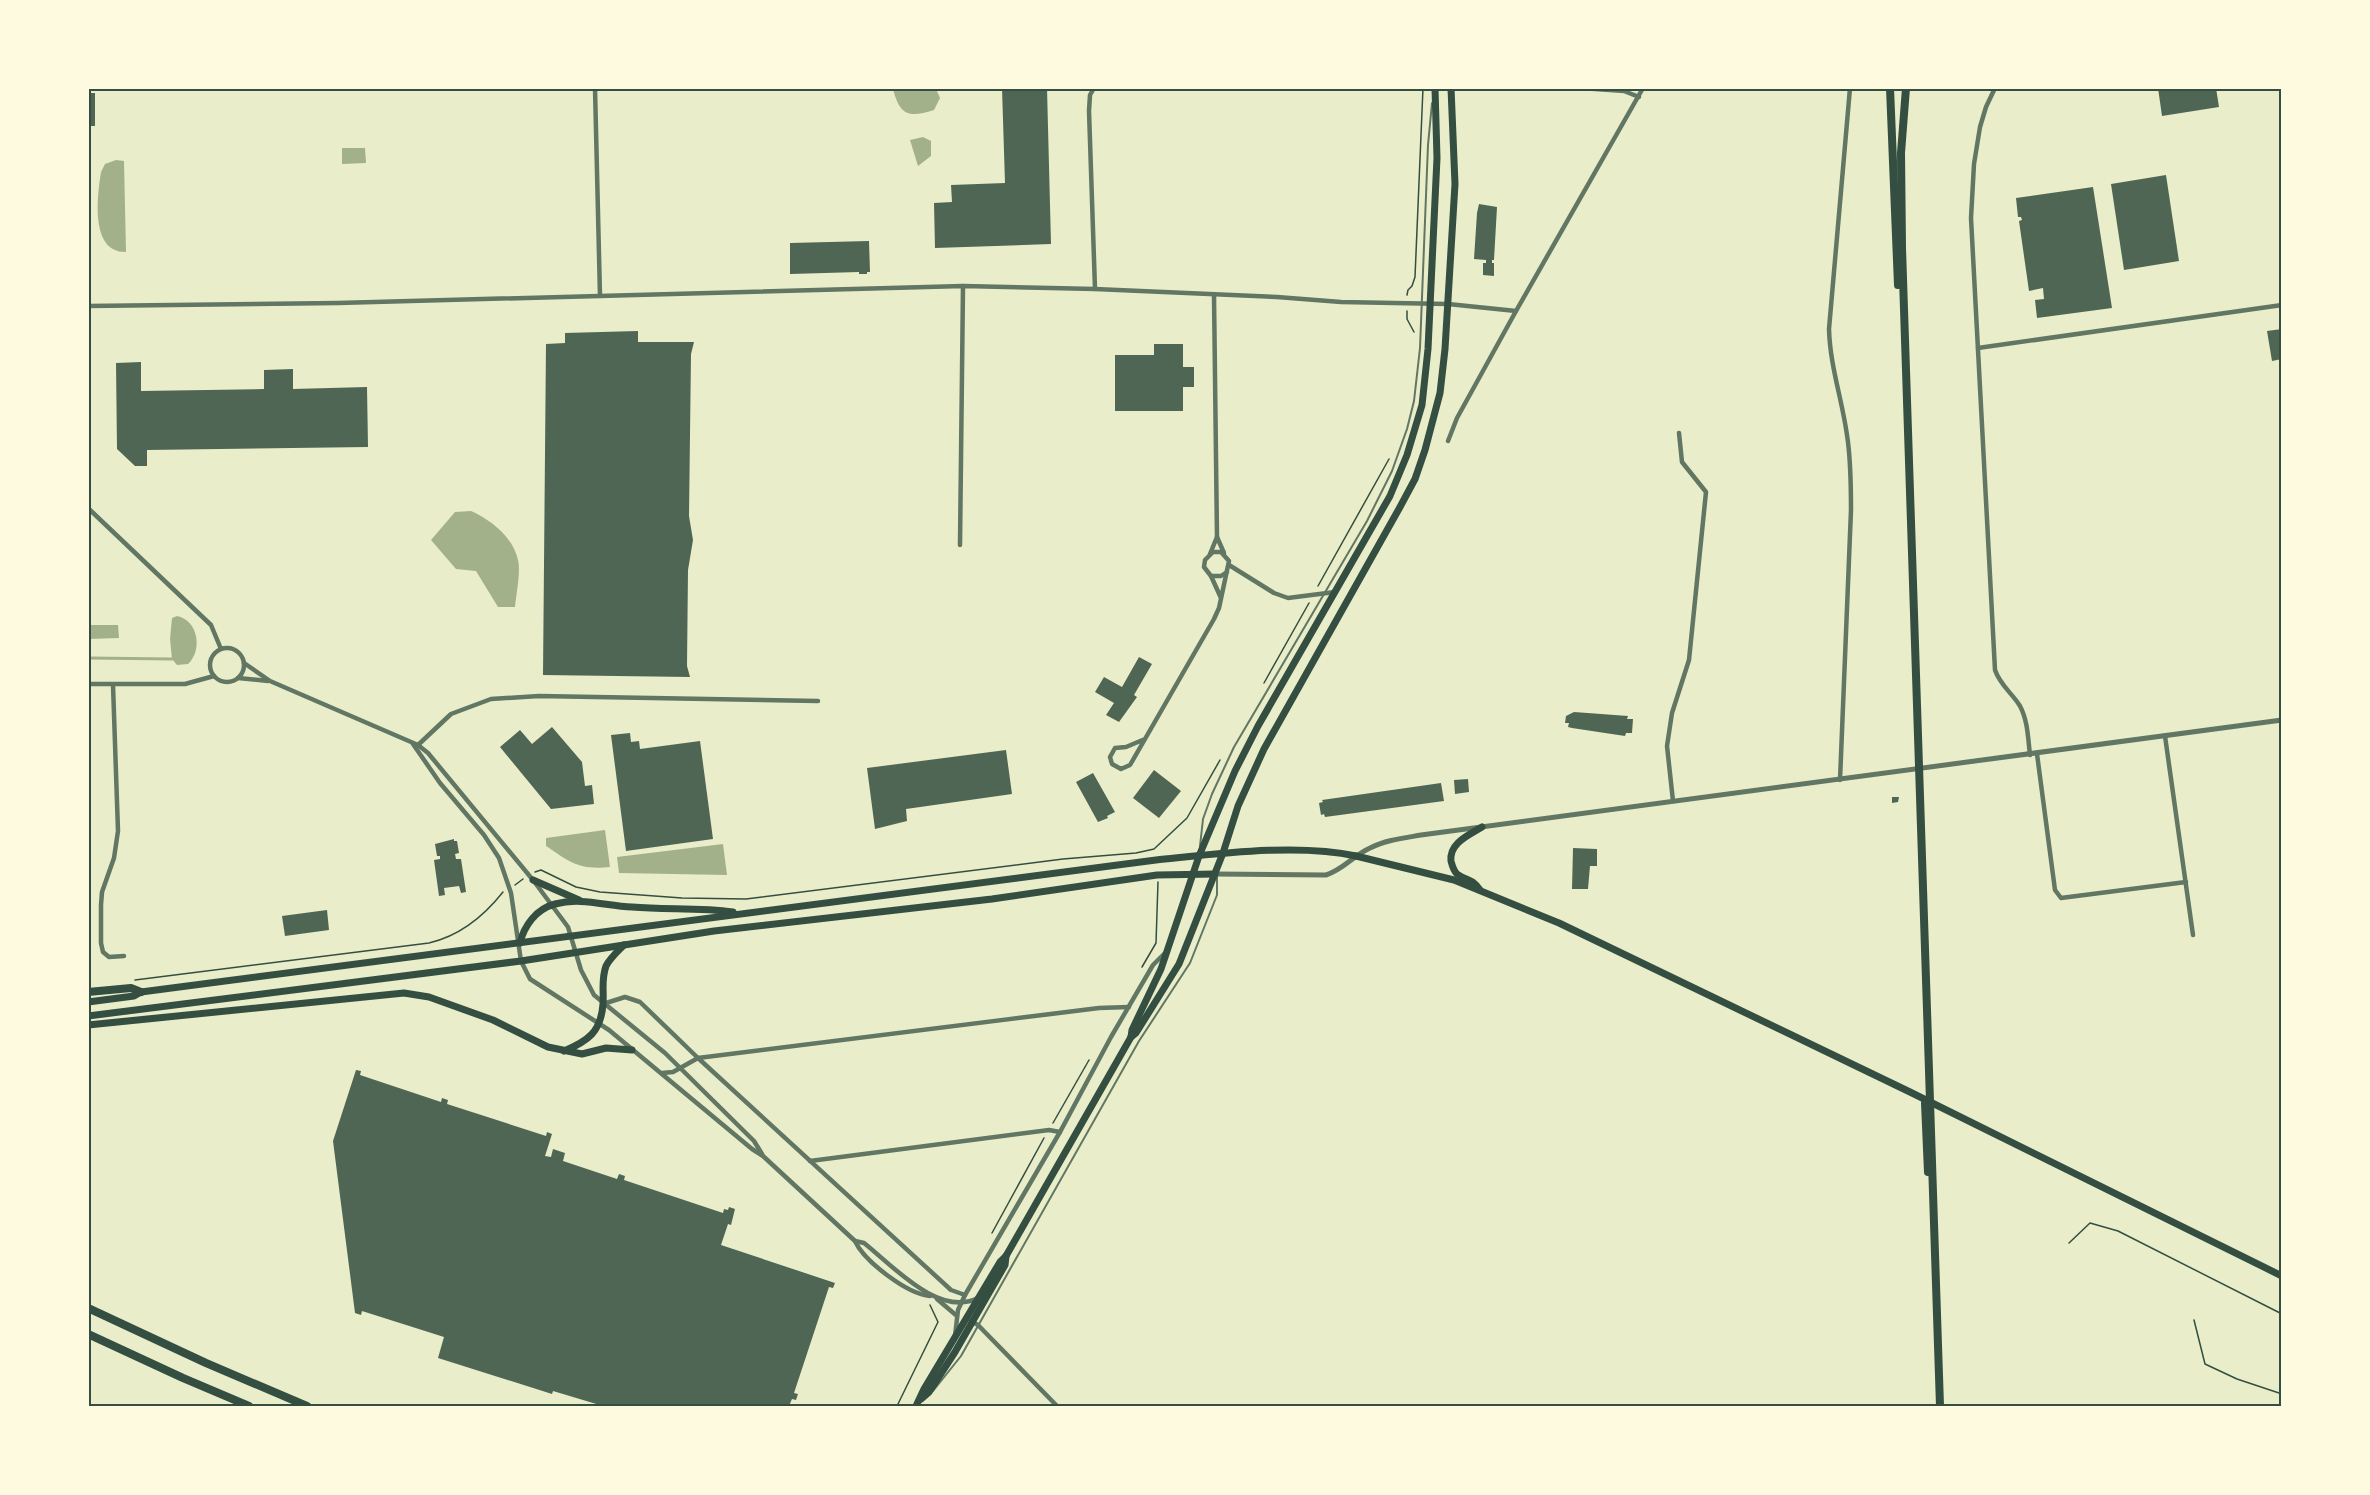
<svg xmlns="http://www.w3.org/2000/svg" width="2370" height="1495" font-family="'Exo 2',sans-serif">
	<rect width="100%" height="100%" fill="#e9edc9"/>
	<g fill="#a3b18a">
		<path d="M893 89H936L940 98 934 110C909 118 900 116 893 89Z"/>
		<polygon points="923,137 931,141 931,156 918,166 910,140"/>
		<polygon points="342,148 365,148 366,163 342,164"/>
		<path d="M116 160 124 161 126 252C90 253 97 197 101 172L105 164Z"/>
		<path d="M471 511C491 520 513 537 518 560 521 571 516 595 515 607H498L476 571 456 569 431 540 455 512Z"/>
		<path d="M177 616C198 620 203 650 188 664L177 665 172 659 170 639 172 618Z"/>
		<polygon points="89,625 118,625 119,638 89,639"/>
		<path d="M605 830 610 867C579 870 571 863 546 846V838Z"/>
		<polygon points="723,844 727,875 619,873 617,857"/>
	</g>
	<g fill="none" stroke-linecap="round" stroke-linejoin="round">
		<polyline stroke="#a3b18a" stroke-width="3" points="88,658 172,659"/>
	</g>
	<g fill="#4f6655">
		<polygon points="1002,88 1047,88 1051,244 935,248 934,203 952,202 951,185 1005,183"/>
		<polygon points="2158,88 2216,88 2219,107 2162,116"/>
		<rect x="88" y="93" width="7" height="33"/>
		<polygon points="2166,175 2179,261 2124,270 2111,184"/>
		<polygon points="2093,187 2112,308 2037,318 2035,300 2044,299 2043,288 2029,291 2019,221 2022,220 2021,217 2018,217 2016,198"/>
		<polygon points="1479,204 1497,207 1494,260 1492,260 1492,263 1494,263 1494,276 1483,275 1483,263 1486,263 1486,260 1474,259 1477,213"/>
		<polygon points="869,241 870,272 867,272 867,274 859,274 859,272 790,274 790,243"/>
		<polygon points="2282,329 2282,359 2272,361 2267,331"/>
		<polygon points="638,331 638,342 694,342 691,354 689,516 693,540 688,570 687,666 690,677 543,675 546,344 565,343 565,333"/>
		<polygon points="1154,344 1183,344 1183,367 1194,367 1194,387 1183,387 1183,411 1115,411 1115,355 1154,355"/>
		<polygon points="141,362 141,391 264,389 264,370 293,369 293,389 367,387 368,447 147,450 147,466 135,466 117,449 116,363"/>
		<polygon points="1139,657 1152,664 1134,695 1137,697 1119,722 1106,715 1114,703 1095,692 1104,677 1122,687"/>
		<polygon points="1574,712 1628,716 1627,719 1633,719 1632,733 1626,733 1625,736 1572,728 1568,727 1569,723 1565,723 1566,716"/>
		<polygon points="552,727 582,762 585,786 592,785 594,804 551,809 500,747 520,730 532,744"/>
		<polygon points="630,733 631,742 639,741 640,749 700,741 713,839 626,851 611,735"/>
		<polygon points="1006,750 1012,794 906,809 907,821 875,829 867,768"/>
		<polygon points="1154,770 1181,791 1159,818 1133,798"/>
		<polygon points="1093,773 1115,812 1107,816 1108,818 1098,822 1076,782"/>
		<polygon points="1468,779 1469,792 1455,794 1454,780"/>
		<polygon points="1441,783 1444,801 1325,817 1324,814 1321,815 1319,803 1323,802 1322,800"/>
		<polygon points="1892,797 1899,797 1898,802 1892,803"/>
		<polygon points="454,839 454,841 457,841 459,853 455,854 456,859 461,859 466,892 461,893 459,886 444,888 445,895 439,896 434,860 440,859 440,856 437,856 435,844"/>
		<polygon points="1573,848 1597,849 1597,866 1590,866 1588,889 1572,889"/>
		<polygon points="327,910 329,930 285,936 282,916"/>
		<polygon points="356,1070 361,1071 360,1075 441,1102 442,1098 448,1100 447,1104 546,1136 547,1132 552,1134 545,1156 551,1157 553,1149 565,1153 563,1161 617,1179 619,1174 625,1176 624,1180 723,1213 724,1209 728,1210 729,1207 735,1209 731,1225 728,1224 721,1245 835,1283 833,1288 829,1287 794,1393 798,1394 796,1400 792,1399 789,1406 603,1406 553,1391 552,1394 438,1358 444,1337 362,1311 361,1315 355,1313 333,1141"/>
	</g>
	<g fill="none" stroke-linecap="round" stroke-linejoin="round">
		<g stroke="#344e41" stroke-width="1.5">
			<polyline points="1407,295 1408,290 1412,286 1415,277 1423,88"/>
			<polyline points="1407,311 1407,319 1414,332"/>
			<polyline points="1318,586 1389,459"/>
			<polyline points="1264,683 1309,603"/>
			<polyline points="535,872 541,870 576,887 600,892 682,898 746,899 1063,859 1136,853 1154,849 1187,818 1220,760"/>
			<polyline points="515,885 523,879"/>
			<polyline points="1142,967 1156,943 1158,882"/>
			<path d="M135 980 429 943C459 936 484 916 503 892"/>
			<polyline points="1053,1123 1089,1060"/>
			<polyline points="992,1233 1044,1138"/>
			<polyline points="2069,1243 2090,1223 2118,1231 2282,1314"/>
			<polyline points="2194,1320 2205,1364 2237,1379 2282,1394"/>
			<polyline points="897,1406 938,1322 930,1305"/>
		</g>
		<g stroke="#617663" stroke-width="2">
			<polyline points="1200,846 1203,819 1212,794 1234,747 1367,521 1392,471 1407,429 1414,401 1420,348 1428,145 1432,103"/>
			<polyline points="933,1391 961,1356 1139,1041 1190,963 1217,895 1217,877"/>
		</g>
		<g stroke="#617663" stroke-width="4.5">
			<polyline points="595,88 600,296"/>
			<polyline points="1094,88 1090,95 1089,111 1095,289"/>
			<polyline points="1581,88 1624,91 1639,97"/>
			<path d="M1995 88 1986 107 1980 127 1974 164 1971 218 1995 670C2000 685 2012 693 2020 706 2028 721 2028 739 2030 755"/>
			<polyline points="88,306 338,303 963,286 1095,289 1277,297 1341,302 1448,304 1516,311"/>
			<polyline points="1978,348 2282,305"/>
			<polyline points="1448,441 1457,418 1516,311 1643,88"/>
			<polyline points="88,508 211,625 221,649"/>
			<polyline points="1217,537 1224,553"/>
			<polyline points="960,545 963,286"/>
			<polyline points="1210,554 1217,537 1214,295"/>
			<polyline points="1229,565 1274,593 1288,598 1335,592"/>
			<polyline points="1211,576 1221,576 1227,572"/>
			<circle cx="227" cy="665" r="17"/>
			<polyline points="244,663 270,681 418,745 428,753 533,880 568,927 581,970 594,995 665,1053 754,1141 762,1154"/>
			<polyline points="238,678 268,681"/>
			<polyline points="88,684 185,684 214,676"/>
			<polyline points="113,685 118,831 114,858 102,892 101,905 101,943 103,952 109,957 124,956"/>
			<polyline points="2165,736 2193,935"/>
			<polyline points="1145,739 1126,747 1115,748 1110,757 1112,764 1121,769 1130,765 1214,619 1219,608 1229,561 1221,552 1213,552 1205,560 1204,567 1211,576 1221,598"/>
			<path d="M413 744 440 783 484 835 499 858 511 893 521 961 530 979 609 1030 752 1149 763 1156 855 1241C864 1261 907 1294 930 1296"/>
			<polyline points="418,745 451,714 491,699 539,696 818,701"/>
			<polyline points="2037,754 2055,890 2061,898 2186,882"/>
			<path d="M1840 780 1851 510C1851 485 1851 460 1847 435 1842 399 1830 366 1829 329L1850 88"/>
			<polyline points="1673,801 1667,746 1672,713 1689,660 1706,492 1682,462 1679,433"/>
			<polyline points="603,1004 625,997 640,1002 698,1058 951,1290 965,1295"/>
			<polyline points="662,1073 673,1072 698,1058 1099,1008 1129,1007"/>
			<polyline points="810,1161 1049,1130 1060,1132"/>
			<path d="M855 1241 864 1243C892 1265 939 1318 978 1298"/>
			<polyline points="937,1299 957,1316"/>
			<polyline points="971,1321 978,1325 1057,1406"/>
			<polyline points="955,1336 958,1310 965,1295 1060,1132 1111,1037 1153,965 1164,954"/>
		</g>
		<path stroke="#617663" stroke-width="5" d="M1215 874 1326 875C1343 870 1354 855 1370 848 1386 840 1404 838 1421 835L2282 720"/>
		<g stroke="#344e41" stroke-width="7">
			<polyline points="533,880 579,900"/>
			<path d="M520 943C524 926 536 909 555 904 581 897 606 906 632 907 666 910 700 907 733 912"/>
			<path d="M88 1002 134 996 141 992 1156 860C1216 854 1297 843 1356 856"/>
			<polyline points="88,1016 521,961 714,931 992,899 1157,875 1215,874"/>
			<polyline points="88,1025 404,993 429,997 493,1020 548,1047 582,1054 606,1048 632,1050"/>
			<polyline points="1131,1037 1136,1033 1179,964 1223,853 1238,806 1264,749 1400,507 1415,479 1425,450 1440,393 1445,349 1455,184 1451,88"/>
			<path d="M564 1051C588 1041 601 1032 603 1004 604 990 601 980 606 966 610 958 618 951 624 945"/>
			<polyline points="921,1399 929,1392 955,1352 1005,1265 1006,1256"/>
			<polyline points="916,1406 924,1389 1000,1262 1006,1256 1131,1037 1132,1030 1161,969 1199,856 1235,771 1258,726 1390,496 1407,455 1422,405 1428,349 1437,158 1435,88"/>
		</g>
		<g stroke="#344e41" stroke-width="7">
			<polyline points="1356,856 1454,880 1559,923 1910,1092 2282,1276"/>
			<path d="M1480 890C1472 878 1467 881 1457 874 1454 871 1452 865 1451 861 1449 843 1469 835 1482 827"/>
		</g>
		<g stroke="#344e41" stroke-width="8">
			<polyline points="1890,88 1898,285"/>
			<polyline points="1906,88 1901,153 1902,248 1940,1406"/>
			<polyline points="88,992 131,988 141,992"/>
			<polyline points="1925,1103 1928,1172"/>
			<polyline points="88,1308 206,1363 307,1406"/>
			<polyline points="88,1334 183,1378 249,1406"/>
		</g>
	</g>
	<rect width="2370" height="1495" fill="none" stroke="#fefae0" stroke-width="180"/>
	<rect x="90" y="90" width="2190" height="1315" fill="none" stroke="#344e41" stroke-width="2"/>
</svg>
